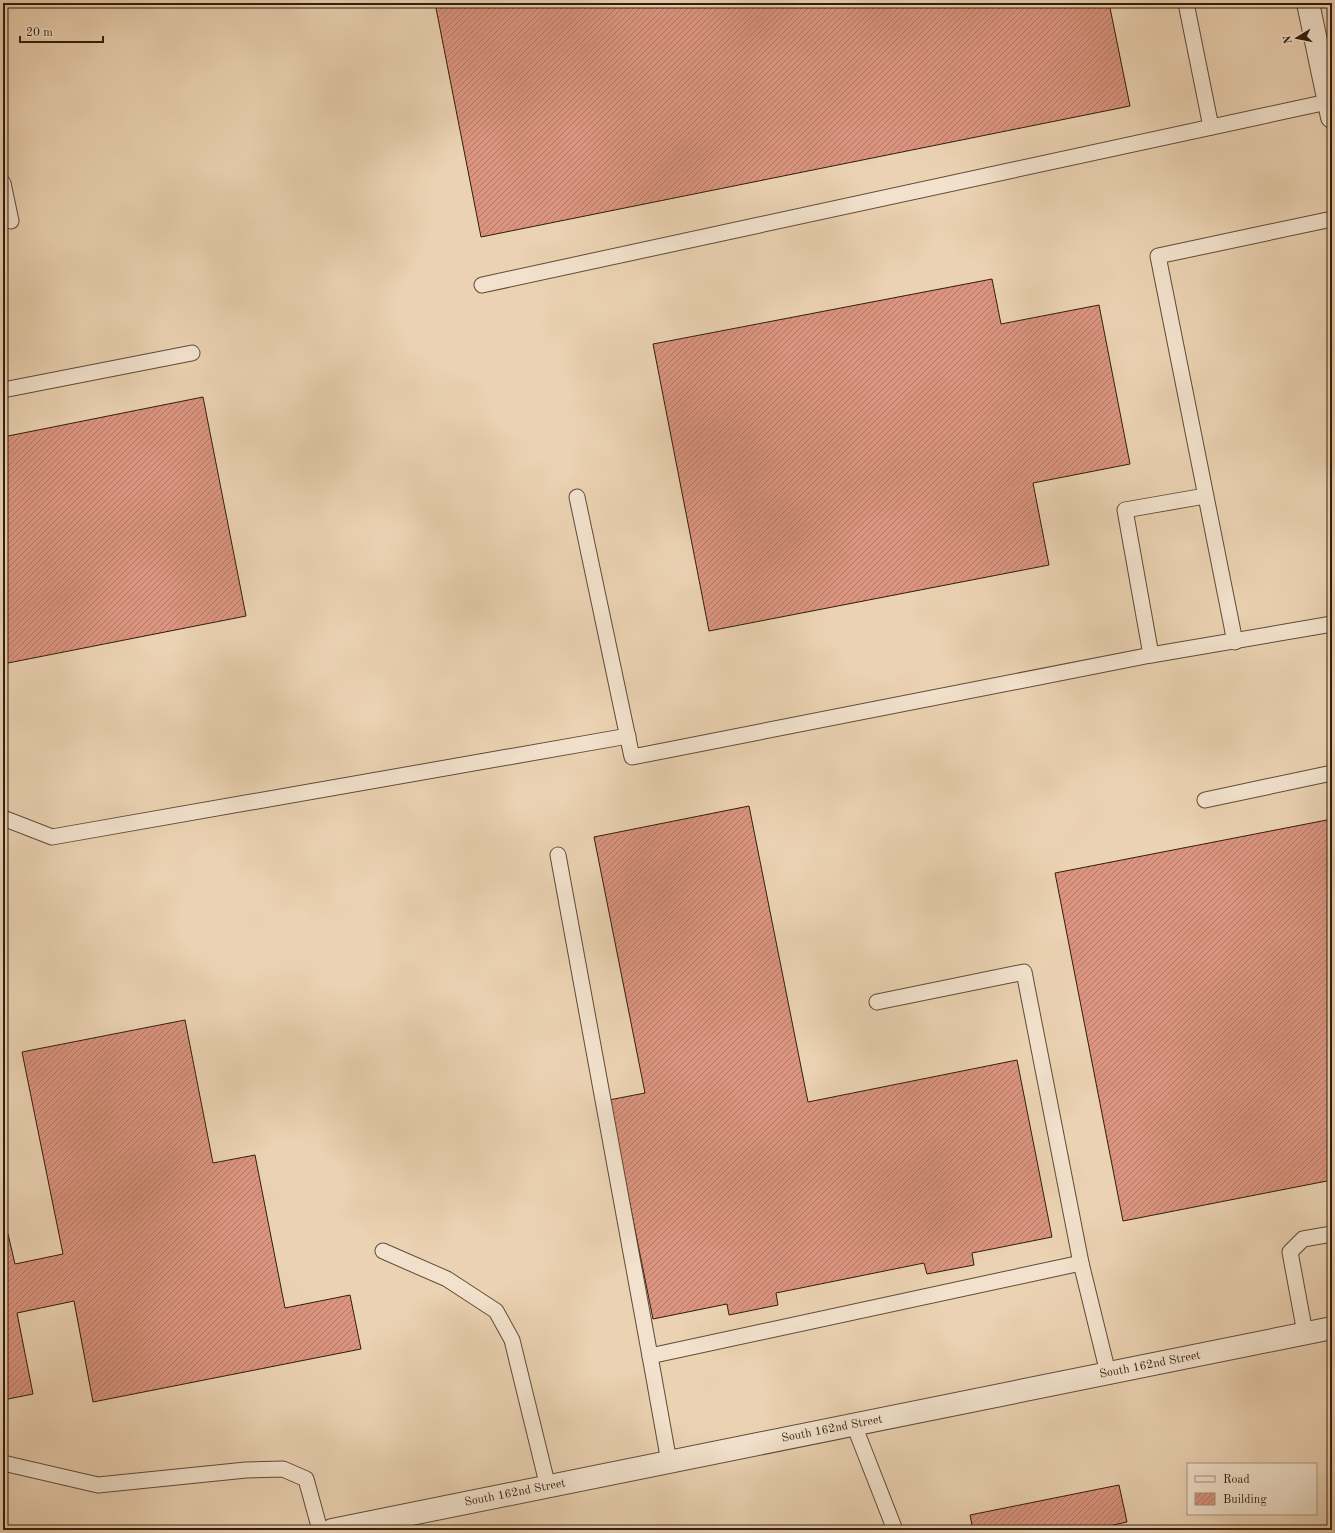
<svg xmlns="http://www.w3.org/2000/svg" width="1335" height="1533" font-family="'Old Standard TT',serif">
	<defs>
		<pattern id="building-hatch" width="6" height="6" patternUnits="userSpaceOnUse"><rect width="6" height="6" fill="#da947f"/><path d="M-1 1l2-2M0 6l6-6M5 7l2-2" fill="none" stroke="#b17866"/></pattern>
	</defs>
	<rect width="100%" height="100%" fill="#ebd2b2"/>
	<filter id="stains"><feTurbulence type="fractalNoise" baseFrequency=".005" numOctaves="4"/><feColorMatrix values="0 0 0 0 .2 0 0 0 0 .09 0 0 0 0 .02 0 0 0 .5 -.17"/></filter>
	<radialGradient id="worn" r=".72"><stop offset=".6" stop-color="#630" stop-opacity="0"/><stop offset="1" stop-color="#630" stop-opacity=".3"/></radialGradient>
	<g fill="url(#building-hatch)" stroke="#331d0c">
		<polygon points="435,3 1109,3 1130,106 481,237"/>
		<polygon points="992,279 1001,324 1099,305 1130,464 1033,483 1049,565 709,631 653,344"/>
		<polygon points="203,397 246,616 3,664 3,437"/>
		<polygon points="749,806 808,1102 1017,1060 1052,1237 972,1253 974,1265 927,1274 924,1263 776,1293 778,1305 729,1315 727,1304 653,1319 609,1100 645,1093 594,837"/>
		<polygon points="1332,819 1332,1180 1123,1221 1055,873"/>
		<polygon points="185,1020 213,1163 255,1155 285,1308 350,1295 361,1349 93,1402 74,1301 17,1313 33,1394 3,1400 3,1235 8,1234 15,1264 63,1254 22,1052"/>
		<polygon points="1119,1485 1127,1522 1104,1527 1105,1530 973,1530 970,1515"/>
	</g>
	<g fill="none" stroke-linecap="round" stroke-linejoin="round">
		<defs>
			<g id="lane">
				<polyline points="1186,3 1211,127"/>
				<polyline points="3,183 11,221"/>
				<polyline points="482,285 1332,101"/>
				<polyline points="3,390 192,353"/>
				<polyline points="577,497 632,757 1151,655 1332,624"/>
				<polyline points="1235,642 1158,256 1332,219"/>
				<polyline points="1151,655 1125,510 1205,496"/>
				<polyline points="1205,800 1332,773"/>
				<polyline points="3,818 52,837 628,736"/>
				<polyline points="558,855 650,1356"/>
				<polyline points="877,1002 1024,972 1081,1263 1108,1373"/>
				<polyline points="383,1251 447,1279 496,1311 512,1340 548,1487"/>
				<polyline points="1305,1333 1290,1252 1303,1239 1332,1234"/>
				<polyline points="854,1425 895,1530"/>
				<polyline points="669,1462 650,1356 1081,1263"/>
				<polyline points="3,1463 98,1485 246,1470 283,1469 306,1479 320,1530"/>
			</g>
			<g id="street">
				<polyline points="1308,3 1332,117"/>
				<polyline points="332,1530 1332,1328"/>
			</g>
		</defs>
		<use href="#lane" stroke="#614a36" stroke-width="17"/>
		<use href="#street" stroke="#614a36" stroke-width="24"/>
		<use href="#lane" stroke="#f2e2cd" stroke-width="15"/>
		<use href="#street" stroke="#f2e2cd" stroke-width="22"/>
	</g>
	<g text-anchor="middle" dominant-baseline="central" stroke-width="3.5" stroke-linejoin="round" paint-order="stroke">
		<g font-size="12" fill="#331d0c" stroke="#f2e2cd">
			<text transform="translate(1150 1365) rotate(-11)">South 162nd Street</text>
			<text transform="translate(832 1429) rotate(-11)">South 162nd Street</text>
			<text transform="translate(515 1493) rotate(-11)">South 162nd Street</text>
		</g>
	</g>
	<rect width="1335" height="1533" fill="none" stroke="#ebd2b2" stroke-width="16"/>
	<rect x="4" y="4" width="1327" height="1525" fill="none" stroke="#331d0c" stroke-width="2"/>
	<rect x="8" y="8" width="1319" height="1517" fill="none" stroke="#331d0c"/>
	<rect x="1187" y="1463" width="130" height="52" fill="#f2e2cd" stroke="#a69380"/>
	<rect x="1195" y="1476" width="20" height="6" fill="#f2e2cd" stroke="#a69380"/>
	<text x="1223" y="1483" font-size="12" fill="#331d0c">Road</text>
	<rect x="1195" y="1493" width="20" height="12" fill="url(#building-hatch)" stroke="#a69380"/>
	<text x="1223" y="1503" font-size="12" fill="#331d0c">Building</text>
	<g transform="translate(1297 38) rotate(260)" stroke="#f2e2cd" stroke-width="3" paint-order="stroke">
	<path d="M0-3L7 15L0 10L-7 15Z" fill="#331d0c"/>
	<text y="-6" font-size="11" font-weight="bold" text-anchor="middle" fill="#331d0c">N</text>
	</g>
	<path d="M20 36v6h83v-6" fill="none" stroke="#331d0c" stroke-width="2"/>
	<text x="26" y="36" font-size="12" fill="#331d0c" stroke="#f2e2cd" stroke-width="3" paint-order="stroke">20 m</text>
	<rect width="100%" height="100%" filter="url(#stains)"/>
	<rect width="100%" height="100%" fill="url(#worn)"/>
</svg>
